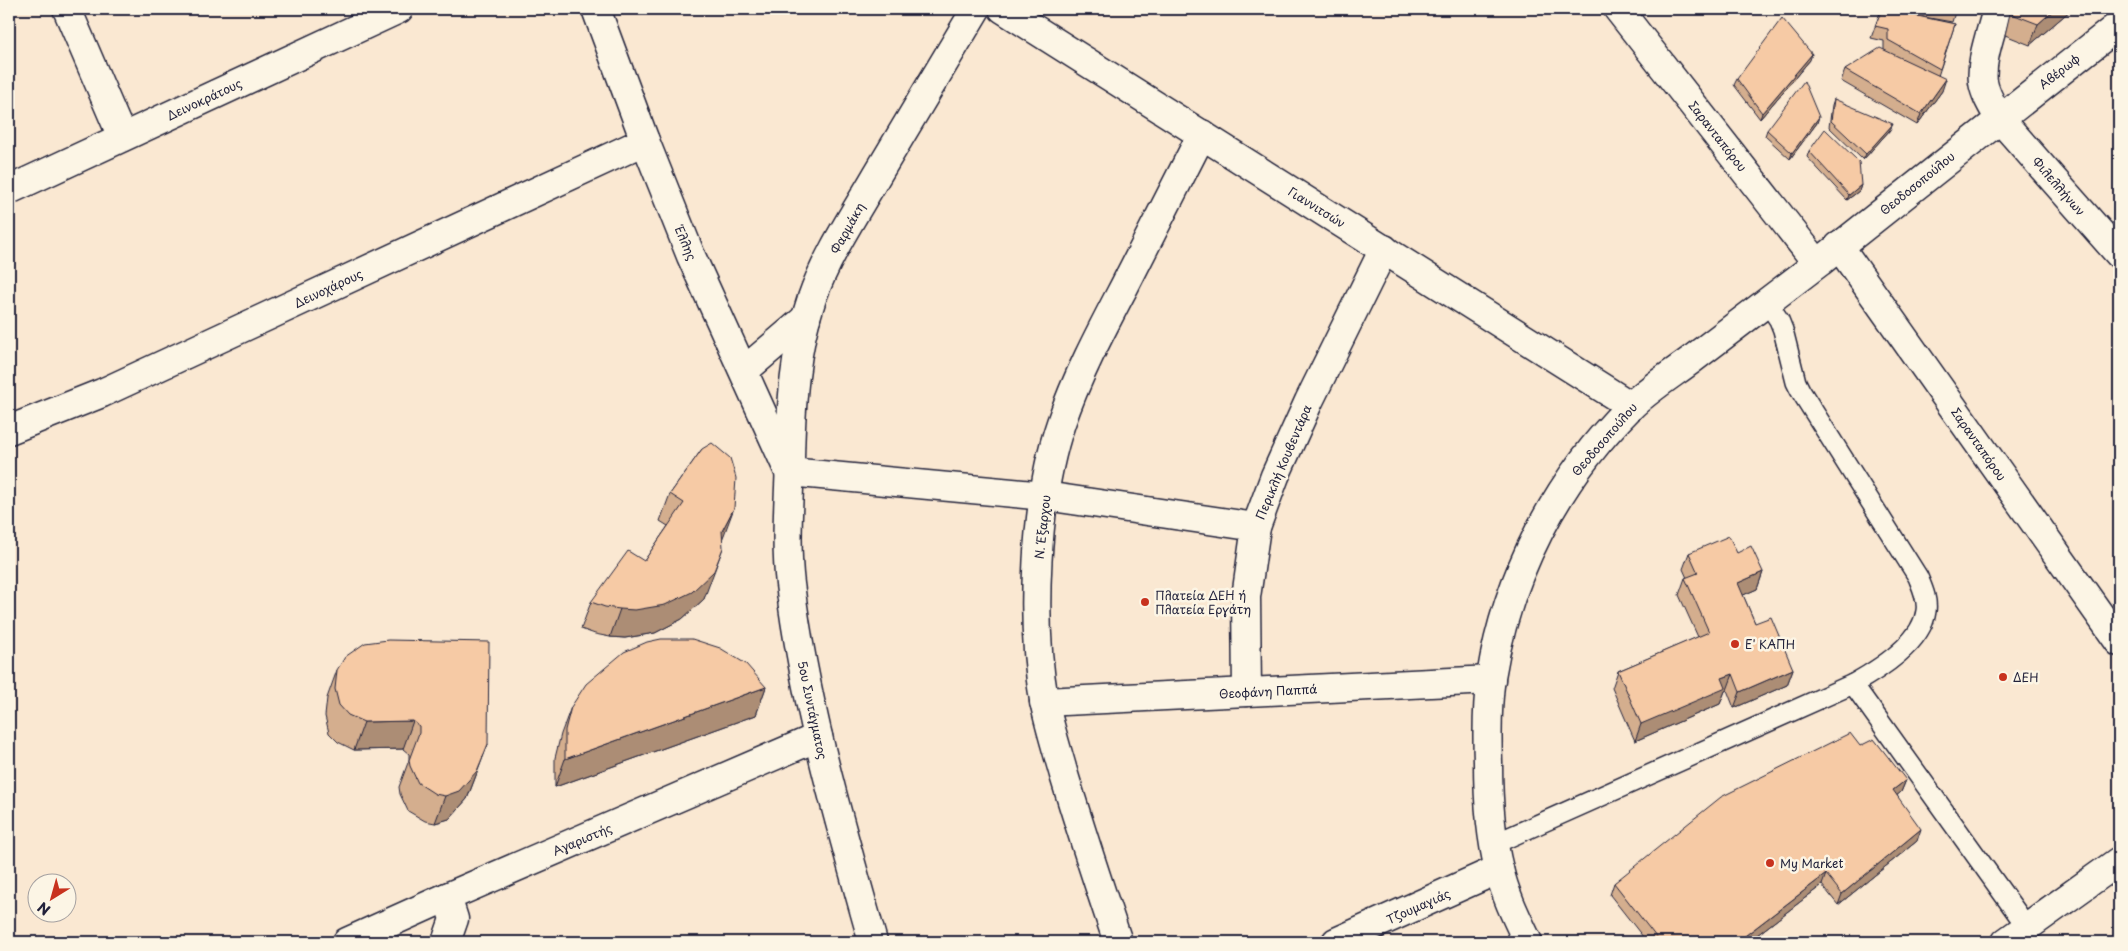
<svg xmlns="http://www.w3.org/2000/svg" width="2128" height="951" font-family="'Playpen Sans',sans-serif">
	<rect width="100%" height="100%" fill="#fae8d2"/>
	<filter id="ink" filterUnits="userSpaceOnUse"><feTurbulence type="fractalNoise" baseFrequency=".02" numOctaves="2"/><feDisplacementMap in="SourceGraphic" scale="10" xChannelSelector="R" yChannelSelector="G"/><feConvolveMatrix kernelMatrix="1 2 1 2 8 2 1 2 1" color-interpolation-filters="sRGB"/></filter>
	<g filter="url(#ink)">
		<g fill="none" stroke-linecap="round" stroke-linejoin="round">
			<defs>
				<g id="service">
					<polyline points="1853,684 2027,927"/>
					<path d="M1494 844 1853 684C1878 670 1922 643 1926 611 1928 599 1922 587 1918 577L1800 390 1796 382 1783 330 1779 320 1767 302"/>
				</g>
				<g id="minor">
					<polyline points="67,9 122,137"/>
					<polyline points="596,9 645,141 691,256 789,472 1045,496 1256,527"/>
					<polyline points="1003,9 1631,406"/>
					<polyline points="1618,9 1817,263"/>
					<path d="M1997 9C1992 31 1980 59 1983 82 1985 95 1993 107 1999 118L2119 254"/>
					<polyline points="9,190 399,9"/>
					<polyline points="1839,246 2119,642"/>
					<polyline points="745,370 806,318"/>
					<polyline points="9,430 102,393 645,141"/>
					<polyline points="1247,692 1246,597 1256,527 1275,476 1309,401 1384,249"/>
					<polyline points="1044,702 1491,680"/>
					<polyline points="347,942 447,897 818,737"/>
					<polyline points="446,942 454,919 447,897"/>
					<path d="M1118 942C1099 886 1081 831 1064 775 1057 750 1049 725 1044 700 1030 621 1035 499 1061 423 1077 376 1101 331 1124 287 1150 236 1176 185 1202 134"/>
					<polyline points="1336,942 1499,869"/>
					<path d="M1528 942C1517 919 1505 895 1499 869 1490 834 1488 798 1488 762 1487 734 1487 705 1491 677 1507 576 1557 480 1629 408 1647 390 1671 375 1691 360 1735 327 1778 294 1821 261 1920 182 2019 103 2119 25"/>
					<polyline points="2006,942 2119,861"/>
				</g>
				<path id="tertiary" d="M873 942C840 824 805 706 790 584 785 543 789 501 790 460 791 406 794 350 812 298 827 255 854 215 877 175 910 120 943 64 976 9"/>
			</defs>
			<use href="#service" stroke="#22223b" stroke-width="22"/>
			<use href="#minor" stroke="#22223b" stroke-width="31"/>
			<use href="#tertiary" stroke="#22223b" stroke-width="31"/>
			<use href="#service" stroke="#fcf5e5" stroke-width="19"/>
			<use href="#minor" stroke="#fcf5e5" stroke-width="28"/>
			<use href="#tertiary" stroke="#fcf5e5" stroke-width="28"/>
		</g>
		<g fill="#d4ae8e" stroke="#22223b">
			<polygon points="1874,9 1956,9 1952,22 1918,16 1955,24 1938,76 1942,91 1917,125 1841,81 1845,70 1884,50 1884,41 1871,38 1881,10"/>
			<polygon points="2011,9 2072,9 2030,45 2005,35"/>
			<polygon points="1810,60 1760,119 1734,85 1737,79"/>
			<polygon points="1834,99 1890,130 1863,160 1829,127 1832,105"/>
			<polygon points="1817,123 1790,159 1765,136 1767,130"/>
			<polygon points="1809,151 1861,185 1859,191 1847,200 1807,157"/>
			<polygon points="702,449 723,537 704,599 682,619 655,633 625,638 610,637 595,634 581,629 591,602 644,561 668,526 660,521 670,494"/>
			<polygon points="1689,553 1737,553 1763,572 1757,589 1743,595 1755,623 1793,669 1787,685 1734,708 1727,690 1725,691 1720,704 1635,741 1612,688 1618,671 1698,637 1679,595 1685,578 1687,578 1683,569"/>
			<polygon points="337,670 488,744 467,799 449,819 435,823 425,821 408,811 400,794 399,787 409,760 409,754 403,749 354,750 338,742 329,733 325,716 327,698"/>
			<polygon points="766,687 756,715 555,787 555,758 561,734 571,707"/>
			<polygon points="1860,746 1906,780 1901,792 1897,795 1917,841 1838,905 1822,885 1748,942 1647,942 1610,895 1614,883"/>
		</g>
		<g fill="#ac8d74" stroke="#22223b">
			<polygon points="2055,9 2072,9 2030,45 2038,24"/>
			<polygon points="1812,54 1810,60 1760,119 1762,113"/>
			<polygon points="1946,79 1942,91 1917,125 1921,114"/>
			<polygon points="1819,117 1817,123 1790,159 1792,153"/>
			<polygon points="1893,124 1890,130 1863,160 1866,154"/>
			<polygon points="1861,185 1859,191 1847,200 1849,195"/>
			<polygon points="734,508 724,535 712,558 722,531"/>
			<polygon points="723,548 704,599 682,619 655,633 625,638 610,637 620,609"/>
			<polygon points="1763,572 1757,589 1732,600 1738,583"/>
			<polygon points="1793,669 1787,685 1734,708 1740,692"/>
			<polygon points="1733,674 1727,690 1725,691 1720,704 1635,741 1641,724 1722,678"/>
			<polygon points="766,687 756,715 555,787 565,759"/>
			<polygon points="413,721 403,749 354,750 364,722"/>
			<polygon points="488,744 467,799 449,819 435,823 445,796"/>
			<polygon points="1906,780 1901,792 1889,802 1893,790"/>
			<polygon points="1921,829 1917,841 1838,905 1842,894"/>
			<polygon points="1826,874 1822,885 1748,942 1737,942"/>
		</g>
		<g fill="#f6caa5" stroke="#22223b">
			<polygon points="1882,9 1885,9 1955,24 1940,69 1888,40 1888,29 1875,26"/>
			<polygon points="2014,9 2055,9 2038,24 2012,14"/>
			<polygon points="1782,18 1812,54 1762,113 1737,79"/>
			<polygon points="1880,48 1946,79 1921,114 1845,70"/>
			<polygon points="1804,81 1819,117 1792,153 1767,130"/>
			<polygon points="1834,99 1893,124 1866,154 1831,121"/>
			<polygon points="1825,129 1859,162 1861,185 1849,195 1809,151"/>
			<polygon points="712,443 730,458 736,478 734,508 722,531 723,548 714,571 692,592 665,605 635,610 620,609 605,607 591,602 628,551 644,561 684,503 670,494 702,449"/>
			<polygon points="1729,536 1737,553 1751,546 1763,572 1738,583 1755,623 1771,617 1793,669 1740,692 1733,674 1722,678 1726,688 1641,724 1618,671 1709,632 1685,578 1698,573 1689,553"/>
			<polygon points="661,639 692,639 720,648 746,664 766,687 565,759 565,730 571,707 586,684 624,652 647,642"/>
			<polygon points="388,640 489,642 488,744 477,771 459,791 445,796 435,794 418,783 410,766 409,760 419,733 419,726 413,721 364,722 348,715 339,705 335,689 337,670 345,657 365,643"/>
			<polygon points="1850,733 1860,746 1874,739 1906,780 1893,790 1921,829 1842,894 1826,874 1737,942 1660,942 1614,883 1721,797"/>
		</g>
	</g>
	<g fill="#c8321e" stroke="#fcf5e5" stroke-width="2">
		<circle cx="1145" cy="602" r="5"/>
		<circle cx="1735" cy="644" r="5"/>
		<circle cx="2003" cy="677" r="5"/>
		<circle cx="1770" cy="863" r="5"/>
	</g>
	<g text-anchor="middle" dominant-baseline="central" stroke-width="5" stroke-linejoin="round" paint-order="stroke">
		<g font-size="12" fill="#22223b" stroke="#fcf5e5">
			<text transform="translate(2059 71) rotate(-38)">Αβέρωφ</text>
			<text transform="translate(204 99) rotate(-25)">Δεινοκράτους</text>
			<text transform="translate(1718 136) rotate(52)">Σαρανταπόρου</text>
			<text transform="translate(1917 183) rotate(-39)">Θεοδοσοπούλου</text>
			<text transform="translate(2059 186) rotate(49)">Φιλελλήνων</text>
			<text transform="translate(1317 207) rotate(32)">Γιαννιτσών</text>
			<text transform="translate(847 228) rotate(-61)">Φαρμάκη</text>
			<text transform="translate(686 243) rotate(67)">Έλλης</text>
			<text transform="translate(328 288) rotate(-25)">Δεινοχάρους</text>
			<text transform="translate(1604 439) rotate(-49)">Θεοδοσοπούλου</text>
			<text transform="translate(1979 444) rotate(55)">Σαρανταπόρου</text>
			<text transform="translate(1283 462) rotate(-67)">Περικλή Κουβεντάρα</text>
			<text transform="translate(1042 527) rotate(-84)">Ν. Έξαρχου</text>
			<text transform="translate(1268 691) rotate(-3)">Θεοφάνη Παππά</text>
			<text transform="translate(813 710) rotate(78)">5ου Συντάγματος</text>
			<text transform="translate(582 839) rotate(-23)">Αγαριστής</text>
			<text transform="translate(1418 906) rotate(-24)">Τζουμαγιάς</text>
		</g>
		<g font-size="12" fill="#22223b" stroke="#fcf5e5" text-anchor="start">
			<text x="1155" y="595">Πλατεία ΔΕΗ ή<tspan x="1155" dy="14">Πλατεία Εργάτη</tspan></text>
			<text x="1745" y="644">Ε' ΚΑΠΗ</text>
			<text x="2013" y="677">ΔΕΗ</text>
			<text x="1780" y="863">My Market</text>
		</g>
	</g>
	<rect width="2128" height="951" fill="none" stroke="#fcf5e5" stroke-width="30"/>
	<rect x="15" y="15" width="2098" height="921" fill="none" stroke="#22223b" stroke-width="2" filter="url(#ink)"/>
	<g transform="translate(52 898) rotate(217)"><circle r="24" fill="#fcf5e5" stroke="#a5a1a1"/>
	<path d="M0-4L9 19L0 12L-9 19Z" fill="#c8321e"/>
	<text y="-8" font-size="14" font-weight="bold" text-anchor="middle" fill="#22223b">N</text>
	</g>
</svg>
